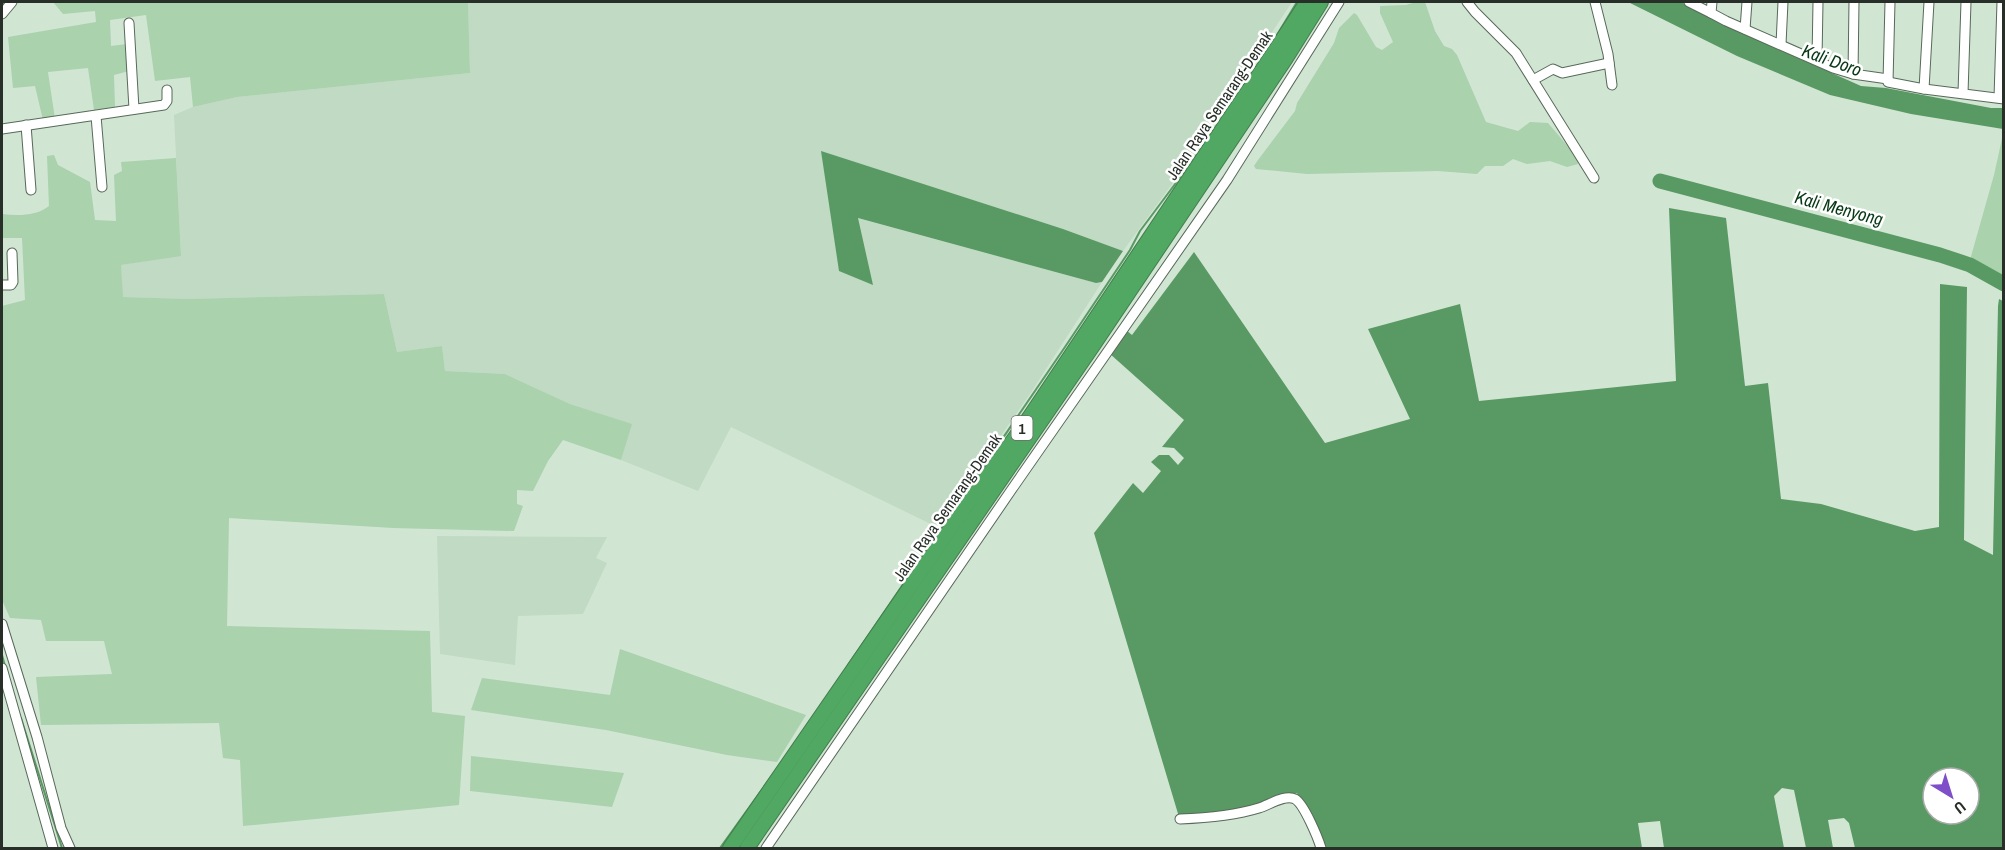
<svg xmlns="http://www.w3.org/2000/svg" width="2005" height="850" font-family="'Archivo Narrow',sans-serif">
	<rect width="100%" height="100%" fill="#d1e5d3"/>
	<g fill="#c0dac3">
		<polygon points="468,2 1292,2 1172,184 1123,251 1063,229 822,152 857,218 1096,283 1102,282 1030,394 937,527 731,427 698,491 621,460 631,424 570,404 505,374 445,371 442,346 397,352 384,294 188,299 122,297 121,265 181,255 174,115 193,107 237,97 470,73"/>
		<polygon points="437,536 607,537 596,558 607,563 583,614 518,616 515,665 440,654"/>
	</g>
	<g fill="#a9d2ad">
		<polygon points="53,2 468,2 470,73 237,97 193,107 190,77 155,81 146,15 110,20 111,46 127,44 129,71 114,75 115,107 94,110 88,68 48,72 55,119 43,120 35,86 13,88 8,37 96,22 95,11 63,14"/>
		<polygon points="1416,2 1425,2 1435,31 1444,46 1452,49 1457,55 1486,122 1518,131 1530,122 1548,123 1577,157 1578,164 1567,167 1550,161 1527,164 1513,159 1503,166 1485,166 1477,174 1438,171 1307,174 1256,169 1254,166 1258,160 1295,111 1297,103 1334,43 1339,28 1354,13 1357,15 1376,47 1382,50 1393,42 1380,13 1380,6 1406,5"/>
		<polygon points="2003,134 2003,278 1970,260 1994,175"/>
		<path d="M54 155 58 165 90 182 95 220 116 221 114 175 122 171 121 162 176 158 181 256 121 265 123 297 188 299 384 294 397 352 442 346 445 371 505 374 570 404 632 424 621 460 563 440 548 461 533 491 517 490V504L523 506 514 531 393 528 229 518 227 626 430 631 432 712 465 716 459 805 243 826 240 760 223 758 219 723 41 725 36 677 112 674 104 641H46L41 620 10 618 2 600V306L25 300 22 238H2V214C18 216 37 216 49 206L47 156Z"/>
		<polygon points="620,649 806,715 777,762 727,755 606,730 471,710 482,678 610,695"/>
		<polygon points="471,756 624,773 612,807 470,791"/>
	</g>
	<g fill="#599963" fill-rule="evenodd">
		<polygon points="1628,2 1681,2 1749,36 1861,86 1886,88 1991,108 2003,108 2003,129 1911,114 1830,95 1737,56"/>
		<polygon points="821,151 1063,229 1123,251 1102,282 1096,283 858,218 873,285 839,271"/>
		<path d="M1669 208 1726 218 1745 386 1768 383 1781 499 1821 504 1915 531 1939 527 1940 284 1967 287 1964 540 1993 555 1998 306 1999 299 2003 301V848H1855L1849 823 1844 818 1828 820 1833 848H1806L1794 790 1782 788 1774 796 1784 848H1664L1660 821 1638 823 1642 848H1323L1297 793 1259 807 1179 817 1094 533 1133 483 1143 493 1161 471 1151 462 1159 455H1169L1178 465 1184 458 1174 448 1162 447 1184 420 1109 353 1126 330 1132 335 1194 252 1325 443 1410 419 1368 329 1460 304 1479 401 1676 381ZM1933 778H1969V814H1933Z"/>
	</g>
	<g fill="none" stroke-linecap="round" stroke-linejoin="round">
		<g stroke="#599963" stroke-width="2">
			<polyline points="2,6 5,2"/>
			<polyline points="1266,53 1297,2"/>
			<polyline points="2,655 5,666"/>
			<polyline points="848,665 1065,347 1130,250 1140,231 1199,152"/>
			<polyline points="21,718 62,848"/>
			<polyline points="720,848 786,756"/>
		</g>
		<polyline stroke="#599963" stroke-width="15" points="1660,181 1940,255 1970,265 2004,284"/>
		<defs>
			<g id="minor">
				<polyline points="1467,2 1475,12 1516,53 1594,178"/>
				<polyline points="1595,2 1608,54 1612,85"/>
				<polyline points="1689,2 1711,13"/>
				<polyline points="1712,2 1711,13 1726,21 1833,68 1853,74 1854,2"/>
				<polyline points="1890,2 1888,82 1924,89 2004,99"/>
				<polyline points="2,14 12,2"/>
				<polyline points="129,23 134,109"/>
				<polyline points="1745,29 1747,2"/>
				<polyline points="1781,44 1783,2"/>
				<polyline points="1817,60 1818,2"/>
				<polyline points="1853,74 1888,79"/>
				<polyline points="1533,80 1553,69 1562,73 1609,63"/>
				<polyline points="1924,89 1929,2"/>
				<polyline points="1963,93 1966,2"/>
				<polyline points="1999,98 2002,2"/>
				<polyline points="96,116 102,187"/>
				<polyline points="26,125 31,190"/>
				<polyline points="2,129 164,105 167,101 167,90"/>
				<polyline points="2,285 11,285 13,282 12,253"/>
				<polyline points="2,624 37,737 61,828 70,848"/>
				<polyline points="2,668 53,848"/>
				<path d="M1180 819C1207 818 1233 816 1259 808 1269 805 1285 794 1295 799 1304 804 1318 838 1321 848"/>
				<polyline points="766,848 1012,489 1227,180 1339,2"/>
			</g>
			<g id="highway">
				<polyline points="730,848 964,509 1029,418 1277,48 1307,2"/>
				<polyline points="747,848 1092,347 1286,58 1321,2"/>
			</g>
		</defs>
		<use href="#minor" stroke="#576959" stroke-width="11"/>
		<use href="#highway" stroke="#427e4e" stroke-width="16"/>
		<use href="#minor" stroke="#fff" stroke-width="9"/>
		<use href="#highway" stroke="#51a862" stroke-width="14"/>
	</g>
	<g text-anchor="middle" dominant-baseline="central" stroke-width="5" stroke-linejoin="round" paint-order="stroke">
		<rect fill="#fff" stroke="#686d68" stroke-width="1.5" x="1011.5" y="416" width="21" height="24" rx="4.5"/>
		<g font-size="15" font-weight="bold" fill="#272f28">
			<text x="1022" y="428">1</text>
		</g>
		<g font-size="16" fill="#272f28" stroke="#fff">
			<text transform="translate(1219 105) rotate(-56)">Jalan Raya Semarang-Demak</text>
			<text transform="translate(947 507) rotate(-55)">Jalan Raya Semarang-Demak</text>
		</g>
		<g font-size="18" font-style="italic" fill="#063814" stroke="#fff">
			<text transform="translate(1832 60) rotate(20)">Kali Doro</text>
			<text transform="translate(1839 208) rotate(15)">Kali Menyong</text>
		</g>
	</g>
	<rect width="2005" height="850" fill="none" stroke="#272f28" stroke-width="6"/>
	<g transform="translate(1951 796) rotate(142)"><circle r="28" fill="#ffffff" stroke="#a9aca9" stroke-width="1.5"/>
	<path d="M0-4.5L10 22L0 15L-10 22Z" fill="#7e4fc8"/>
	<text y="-9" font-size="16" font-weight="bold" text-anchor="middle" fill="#272f28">U</text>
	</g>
</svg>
